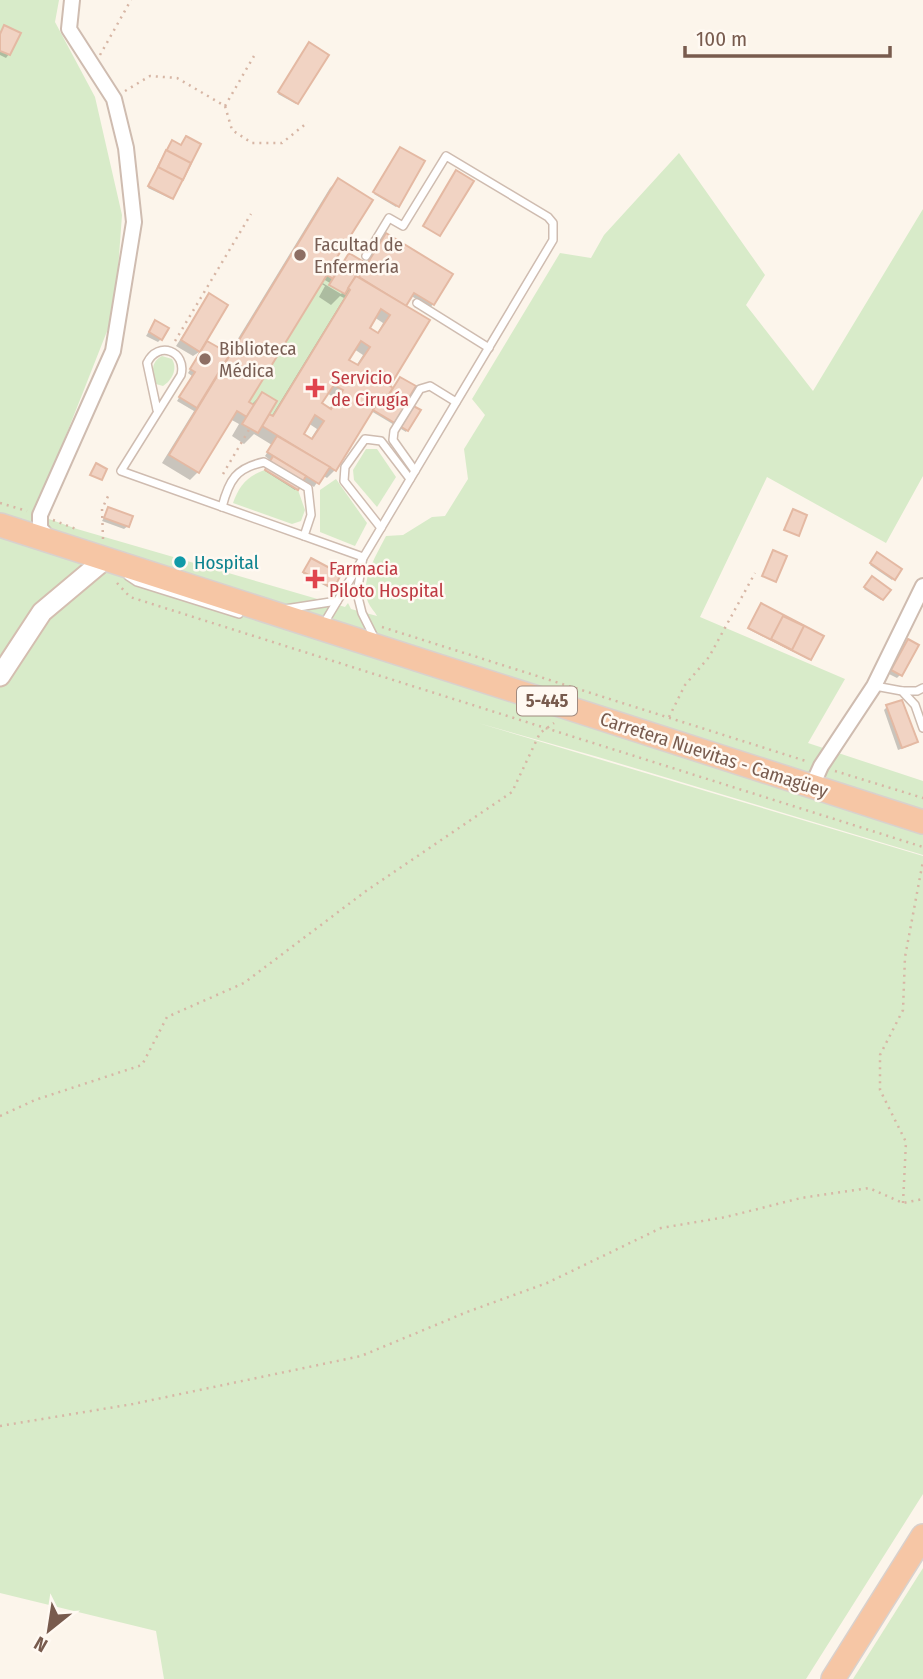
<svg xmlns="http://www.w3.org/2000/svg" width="923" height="1679" font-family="'Fira Sans Condensed',sans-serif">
	<rect width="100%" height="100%" fill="#fcf5eb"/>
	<g fill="#d8ebc9">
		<path d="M0 0H59L55 22 95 97 122 215 115 311 35 514 77 529 345 607 348 603 351 609 377 616C375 612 370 607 368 602 360 580 377 554 386 536L403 535 432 517 445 516 468 479 464 449 485 415 472 399 560 253 591 258 604 235 679 153 765 275 746 305 813 391 923 209V476L886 543 767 477 700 617 845 679 808 743 923 781V855L598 757 478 723 923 856V1494L806 1679H164L156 1631 0 1593Z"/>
		<polygon points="327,275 333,279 330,285 344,294 348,288 350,290 273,416 269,414 277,401 262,392 254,405 249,402"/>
		<path d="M162 356 172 359C178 369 172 380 163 386L156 384C152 374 150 362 162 356Z"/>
		<polygon points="366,449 377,449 396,477 377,507 354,480 353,470"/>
		<path d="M265 470 298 490 305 510 301 521 292 524 233 503C239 486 247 476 265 470Z"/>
		<polygon points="336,479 367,523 355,546 320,532 320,490"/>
		<polygon points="923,1568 923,1679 853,1679"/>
	</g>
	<g fill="#0003" fill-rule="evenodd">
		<polygon points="5,27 9,54 6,58 0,55 0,33"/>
		<polygon points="308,46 297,103 296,104 278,94"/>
		<polygon points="171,144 181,147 171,199 148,188"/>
		<polygon points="399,150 397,206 396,207 374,194"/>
		<path d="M338 180 332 263 338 266 349 255V282L358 279 383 239 433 304 430 308 410 295 403 307 387 387 392 390 413 387 400 408 418 411 406 432 371 411 335 470 327 478 322 475 314 487 302 479 295 490 265 471 271 461 265 456 272 445 254 434 244 444 232 436 239 424 230 419 198 472 190 480 162 463 194 411 177 401 192 376 188 373 202 350 193 356 176 346 209 296 205 341 228 355 330 188ZM323 279 344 291 341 294 321 282ZM320 283 325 286 319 297 331 305 340 296 344 298 271 417 263 421 262 394 251 405 247 403ZM374 317 383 323 377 334 367 328ZM354 349 363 355 356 366 347 360ZM327 393 336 399 329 409 320 404ZM308 423 317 429 310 440 301 434Z"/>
		<polygon points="152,326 161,339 158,342 146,336"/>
		<polygon points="109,509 128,526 124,529 102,521"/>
		<polygon points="878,554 900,569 892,580 870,565"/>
		<polygon points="175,559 186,562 185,567 173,565"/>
		<polygon points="310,561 332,588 331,589 303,574"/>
		<polygon points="872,578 889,590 881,600 864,589"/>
		<polygon points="760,607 810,659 809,660 748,629"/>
		<polygon points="905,645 900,675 897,678 889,674"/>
		<polygon points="887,707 916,741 912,745 898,750 884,710"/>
	</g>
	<g fill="#f1d3c3" stroke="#e4b9a3" stroke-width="2" fill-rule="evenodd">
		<polygon points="4,25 21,33 10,55 0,51 0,34"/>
		<polygon points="309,42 329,55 298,104 278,92"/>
		<polygon points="186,136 201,144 173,199 148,186 172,140 181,145"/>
		<polygon points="400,147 425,161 399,207 373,192"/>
		<polygon points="166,150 191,163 183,180 158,167"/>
		<polygon points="456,170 474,181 440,236 423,226"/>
		<polygon points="338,178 373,200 334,262 341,266 333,279 327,275 249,402 254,405 247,417 237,411 199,473 169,455"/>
		<polygon points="386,233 453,274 434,305 414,293 406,306 359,277"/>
		<polygon points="349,253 364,262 345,294 329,285"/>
		<path d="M356 276 430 320 390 386 393 388 388 396 383 394 336 471 262 426 269 414 273 416 350 290 348 288ZM381 309 390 315 378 333 370 328ZM361 341 370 347 358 365 349 360ZM334 385 343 390 331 409 322 403ZM315 415 324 421 312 439 304 434Z"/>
		<polygon points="209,293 228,305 200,352 181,340"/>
		<polygon points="155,320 169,328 162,340 149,332"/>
		<polygon points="207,341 230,354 197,408 179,397 195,372 190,369"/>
		<polygon points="400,377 416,386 404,406 388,396"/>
		<polygon points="262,392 277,401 258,433 242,424"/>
		<polygon points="383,394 404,406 406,402 421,410 408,431 373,410"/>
		<polygon points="277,436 330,467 319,484 267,452"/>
		<polygon points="273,456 306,476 298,490 265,470"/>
		<polygon points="96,463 107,469 102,480 90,475"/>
		<polygon points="108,507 133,516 129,527 104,518"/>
		<polygon points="793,509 807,515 799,536 784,530"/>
		<polygon points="773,550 787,556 776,582 762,576"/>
		<polygon points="877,552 902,569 895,580 870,563"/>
		<polygon points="311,558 341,574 334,589 303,572"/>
		<polygon points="872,576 891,590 883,600 864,587"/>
		<polygon points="761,603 824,636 811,660 748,628"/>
		<polygon points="783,616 804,626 792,650 771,639"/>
		<polygon points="908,639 919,645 902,676 891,670"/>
		<polygon points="902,700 918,742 902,748 886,705"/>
	</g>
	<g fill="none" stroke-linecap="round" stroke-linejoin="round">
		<defs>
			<g id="service">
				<polyline points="417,303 489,348"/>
				<path d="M157 410 147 363C158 340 187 351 181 375L121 471 363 557 357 593 362 613 376 641"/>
				<polyline points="415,471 393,440 394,431 420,389 430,386 456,402"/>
				<path d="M222 507C229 480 236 468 264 462L308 488 311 515 304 536"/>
				<polyline points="381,528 344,481 345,467 365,439 381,441 410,479"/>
				<polyline points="128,576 137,582 239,614"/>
				<polyline points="285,609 337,601"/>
				<polyline points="323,625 553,240 553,223 548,217 446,156 403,226 389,218 366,256"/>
				<polyline points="875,686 902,691 915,705 923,728"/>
				<polyline points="902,691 917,691 923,688"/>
			</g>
			<g id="minor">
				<polyline points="50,540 40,528 40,515 113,351 134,222 126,148 114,99 69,29 72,0"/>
				<polyline points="812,786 821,766 874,686 923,586"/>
			</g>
			<polyline id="secondary" points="0,676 42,612 104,560"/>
			<g id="trunk">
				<polyline points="0,525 923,822"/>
				<polyline points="833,1679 923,1536"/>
			</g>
		</defs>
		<use href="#service" stroke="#cfbcb0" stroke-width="10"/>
		<use href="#minor" stroke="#cfbcb0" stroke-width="18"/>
		<use href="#secondary" stroke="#d4beb0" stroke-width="23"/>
		<use href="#trunk" stroke="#d9d1cd" stroke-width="26"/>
		<g stroke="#d7b6a5" stroke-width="2.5" stroke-dasharray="2 5" stroke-linecap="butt">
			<polyline points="100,55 131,0"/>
			<polyline points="125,91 150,76 177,78 225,106 232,130 252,143 282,143 308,122"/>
			<polyline points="225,106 254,56"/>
			<polyline points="175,341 251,214"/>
			<polyline points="223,474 250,428"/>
			<polyline points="0,503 27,511"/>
			<polyline points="53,520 76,529"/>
			<polyline points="103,539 102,509 110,492"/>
			<polyline points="117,583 130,597 923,847"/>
			<polyline points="382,627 809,762"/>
			<polyline points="669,717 685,685 709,657 755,573"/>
			<polyline points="835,771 923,798"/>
			<polyline points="0,1116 35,1100 142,1065 167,1017 244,983 366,891 512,792 540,733 554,723"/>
			<polyline points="903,1203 906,1142 880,1090 880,1055 903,1010 905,957 923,861"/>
			<polyline points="0,1426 133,1404 361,1356 467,1312 547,1283 661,1228 726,1217 801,1198 869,1188 903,1203 923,1199"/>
		</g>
		<use href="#service" stroke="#fff" stroke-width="7"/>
		<use href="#minor" stroke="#fff" stroke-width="14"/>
		<use href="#secondary" stroke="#fff" stroke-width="19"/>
		<use href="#trunk" stroke="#f6c6a5" stroke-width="23"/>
	</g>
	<g fill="#8d6e63" stroke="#fff9f2" stroke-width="2.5">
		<circle cx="300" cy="255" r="7"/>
		<circle cx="205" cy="359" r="7"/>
	</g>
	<g fill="#e0444e" stroke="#fff9f2" stroke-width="2.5">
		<path d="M311.5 377.5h7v7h7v7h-7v7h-7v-7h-7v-7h7z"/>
		<path d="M311.5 568.5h7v7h7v7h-7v7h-7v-7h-7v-7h7z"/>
	</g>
	<circle fill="#0f9aa8" stroke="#fff9f2" stroke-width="2.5" cx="180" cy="562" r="7"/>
	<g text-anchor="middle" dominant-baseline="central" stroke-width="5" stroke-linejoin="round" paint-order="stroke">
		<rect fill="#fff9f2" stroke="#a08a7f" stroke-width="2" x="517" y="686.5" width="60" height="29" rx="5"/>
		<g font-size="18" font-weight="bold" fill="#785b4e">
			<text x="547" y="701">5-445</text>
		</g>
		<g font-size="19" fill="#785e54" stroke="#fff9f2" text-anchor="start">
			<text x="314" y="244">Facultad de<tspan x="314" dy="22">Enfermería</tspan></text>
			<text x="219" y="348">Biblioteca<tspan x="219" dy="22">Médica</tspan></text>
		</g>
		<g font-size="19" fill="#be3a42" stroke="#fff9f2" text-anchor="start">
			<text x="331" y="377">Servicio<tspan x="331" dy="22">de Cirugía</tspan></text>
			<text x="329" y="568">Farmacia<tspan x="329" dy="22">Piloto Hospital</tspan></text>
		</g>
		<g font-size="19" fill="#0d838f" stroke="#fff9f2" text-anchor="start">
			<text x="194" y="562">Hospital</text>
		</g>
		<g font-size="19" fill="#785b4e" stroke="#fff9f2">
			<text transform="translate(714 755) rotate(18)">Carretera Nuevitas - Camagüey</text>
		</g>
	</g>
	<g transform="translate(49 1630) rotate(210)" stroke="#fff9f2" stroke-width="5" paint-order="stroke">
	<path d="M0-5L12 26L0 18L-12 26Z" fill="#785b4e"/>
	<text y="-10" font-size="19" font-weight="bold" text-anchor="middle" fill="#785b4e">N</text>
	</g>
	<path d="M685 46v10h205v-10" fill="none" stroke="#785b4e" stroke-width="3.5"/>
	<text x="696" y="46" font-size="21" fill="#785b4e" stroke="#fff9f2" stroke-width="5" paint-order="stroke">100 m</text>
</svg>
